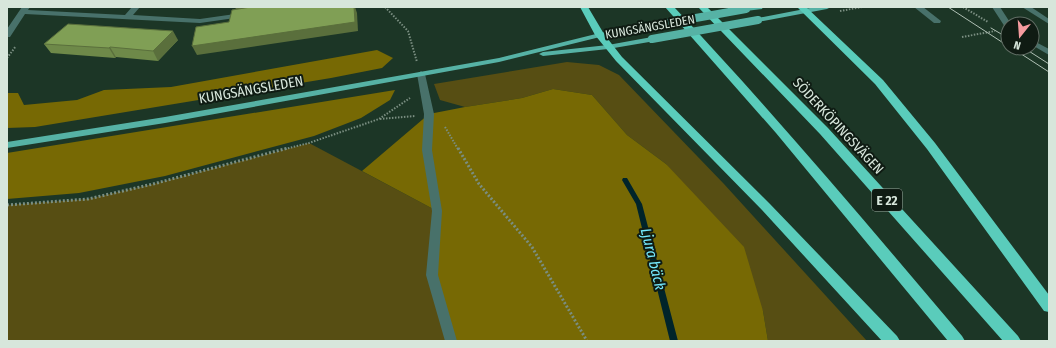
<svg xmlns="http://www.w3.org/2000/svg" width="1056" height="348" font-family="'Fira Sans Condensed',sans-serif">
	<rect width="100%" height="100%" fill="#1c3626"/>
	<g fill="#574e13">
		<polygon points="567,62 599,65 619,75 724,184 867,341 768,341 763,311 666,164 627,135 592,95 553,89 522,98 465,107 440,100 434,84"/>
		<polygon points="309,143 437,211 451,341 7,341 7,205 88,199 153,184"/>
	</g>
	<g fill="#776904">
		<polygon points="377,50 393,58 382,68 331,78 35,127 7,128 7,93 18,93 24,105 77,100 104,90 171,87"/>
		<polygon points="553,89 592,95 627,135 666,164 744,247 763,311 768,341 451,341 432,275 437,211 362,171 429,114 465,107 522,98"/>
		<polygon points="395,90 390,100 361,118 314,136 165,176 79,193 7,199 7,153"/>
	</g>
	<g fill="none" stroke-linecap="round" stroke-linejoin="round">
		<polygon fill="#00242a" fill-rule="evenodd" points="623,178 627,178 642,204 678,341 670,341 636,204 622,180"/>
		<g stroke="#7a8e81" stroke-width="2" stroke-dasharray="1.5 1.5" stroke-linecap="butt">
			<polyline points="385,7 408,31 417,62"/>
			<polyline points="963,7 988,22"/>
			<polyline points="840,11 862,7"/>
			<polyline points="962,37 995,31"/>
			<polyline points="7,58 16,46"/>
			<polyline points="380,119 415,116"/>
			<polyline points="445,127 458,149"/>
			<polyline points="285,149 309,143 379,119 410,98"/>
		</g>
		<g stroke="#7a8e81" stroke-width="3" stroke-dasharray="2 2" stroke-linecap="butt">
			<polyline points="458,148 479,184 532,247 587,341"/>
			<polyline points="7,205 88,199 153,184 288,148"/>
		</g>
		<g fill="#48716a" fill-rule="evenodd">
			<polygon points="22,7 30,7 28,10 125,15 132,7 140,7 133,15 200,19 242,13 246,15 242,17 200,23 25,14 10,37 7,37 7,29"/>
			<polygon points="914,7 923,7 941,21 940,23 934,23"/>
			<polygon points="992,7 1000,7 1011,24 1008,24 1008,27 1005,27"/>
			<polygon points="1022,7 1031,7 1049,19 1049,24"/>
			<polygon points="1032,40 1049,49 1049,55 1032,45"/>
			<polygon points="421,71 425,74 434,114 432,150 442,211 438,275 457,341 445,341 426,275 432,211 422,150 424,114 417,74"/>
		</g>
		<g fill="#56b2a5" fill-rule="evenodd">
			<polygon points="743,7 763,7 762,9 746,11 742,9"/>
			<polygon points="815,7 831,7 827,9 758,22 754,20 758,18"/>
			<polygon points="640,26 643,26 643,30 600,37 499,62 165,123 7,148 7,142 165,117 499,58 600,33"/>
			<polygon points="652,37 656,39 655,41 608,49 543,56 539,54 543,52 608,45"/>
		</g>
		<g fill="#5accbb" fill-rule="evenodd">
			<polygon points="580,7 588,7 604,34 622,57 770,204 897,336 900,341 882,341 762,210 616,61 595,35"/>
			<path d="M665 7H674C774 113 868 225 962 336L965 341H948L776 133Z"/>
			<polygon points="698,7 707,7 828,128 1018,336 1021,341 1003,341 820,134"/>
			<polygon points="797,7 806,7 883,80 935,143 1049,295 1049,312 1044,311 927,149 875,84"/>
		</g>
		<g stroke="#aebfb3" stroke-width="1">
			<polyline points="948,7 1008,46"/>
			<polyline points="991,28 1008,38"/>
			<polyline points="1012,48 1049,72"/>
			<polyline points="1024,48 1049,64"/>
		</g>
		<g stroke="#56b2a5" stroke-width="8">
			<polyline points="640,28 746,9"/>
			<polyline points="652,39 758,20"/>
		</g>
	</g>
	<polygon fill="#6e8949" points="178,40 158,61 116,57 115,58 51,53 44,44"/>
	<g fill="#5a6f3c">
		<polygon points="235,7 268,7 237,12"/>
		<polygon points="354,7 355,7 357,13 358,31 197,55 192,46"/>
		<polygon points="173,31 178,40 158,61 153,51"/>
		<polygon points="110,47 116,57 115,58 109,48"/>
	</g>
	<g fill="#809f55" stroke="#5a6f3c">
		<polygon points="251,7 354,7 355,22 192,46 196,27 229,22 232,10"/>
		<polygon points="68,24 173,31 153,51 110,47 109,48 44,44"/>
	</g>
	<g text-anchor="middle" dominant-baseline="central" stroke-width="4" stroke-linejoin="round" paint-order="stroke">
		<g font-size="12" fill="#d7e6db" stroke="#0f1b13">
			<text transform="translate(650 27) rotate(-10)">KUNGSÄNGSLEDEN</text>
		</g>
		<rect fill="#0f1b13" stroke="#9ba99f" stroke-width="1" x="872" y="189" width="30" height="22" rx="3"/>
		<g font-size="13" font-weight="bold" fill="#d7e6db">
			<text x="887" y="200">E 22</text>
		</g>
		<g font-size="14" fill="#d7e6db" stroke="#0f1b13">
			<text transform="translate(251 90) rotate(-10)">KUNGSÄNGSLEDEN</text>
			<text transform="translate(838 126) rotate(47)">SÖDERKÖPINGSVÄGEN</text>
		</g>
		<g font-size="15" font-style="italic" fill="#74e8fd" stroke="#0f1b13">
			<text transform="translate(653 259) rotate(76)">Ljura bäck</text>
		</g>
	</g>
	<rect width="1056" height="348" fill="none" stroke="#d7e6db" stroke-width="16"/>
	<g transform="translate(1020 36) rotate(197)"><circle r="19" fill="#0f1b13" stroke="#5f6c63"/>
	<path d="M0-3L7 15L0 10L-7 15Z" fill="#f59b9f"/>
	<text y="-6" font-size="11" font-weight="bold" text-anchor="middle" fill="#d7e6db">N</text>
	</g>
</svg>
